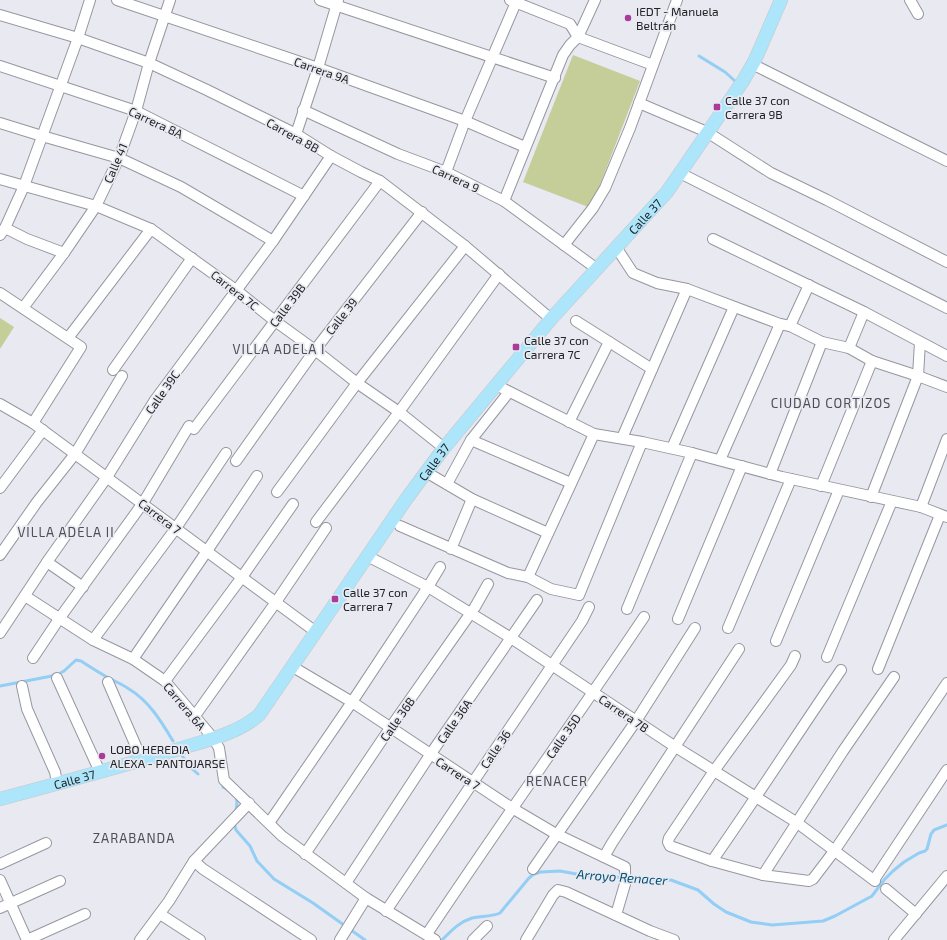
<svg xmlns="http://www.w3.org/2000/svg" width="947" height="940" font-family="'Exo 2',sans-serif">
	<rect width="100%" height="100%" fill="#e8e9f1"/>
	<g fill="#c5cd98">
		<polygon points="573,55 640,81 591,208 523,182"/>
		<polygon points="0,318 14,327 0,349"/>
	</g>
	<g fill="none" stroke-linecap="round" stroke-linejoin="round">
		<g stroke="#93cef4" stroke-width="3">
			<polyline points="699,56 725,72 735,81"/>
			<path d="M0 686 57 675 64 671 76 660 81 661C89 666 98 672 107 677 114 681 122 684 129 689 149 701 161 721 173 741"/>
			<polyline points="181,754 189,766 198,774"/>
			<polyline points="223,787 230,791"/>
			<polyline points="236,796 237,802 236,812"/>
			<polyline points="234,823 236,830 250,846 257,861 274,879 313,903 365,940"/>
			<path d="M442 940C451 931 459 922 472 918 482 916 491 917 500 913L529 878 534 874 541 872 560 871 587 876 601 875 630 879 671 880 698 890 714 904 726 912 751 922 772 925 823 921 835 916 872 896 884 880 893 871 904 862 919 853 925 851 927 849 931 834 934 830 947 825"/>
		</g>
		<defs>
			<g id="minor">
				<polyline points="117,0 318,68 465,121 525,147"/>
				<polyline points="320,0 555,78"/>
				<polyline points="510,0 570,24 578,37 653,65"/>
				<polyline points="910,0 918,14"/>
				<polyline points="0,15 78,38 149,63 207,90 296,134 331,156 361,172 380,181 465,246 551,319"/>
				<polyline points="752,64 947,161"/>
				<polyline points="0,66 136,111 304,196"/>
				<polyline points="639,103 707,132 771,173 827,200 947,262"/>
				<polyline points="303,110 398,154 446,172 504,201 597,269"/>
				<polyline points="0,123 42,136 119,158 181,187 273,241"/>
				<polyline points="296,134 318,68 338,0"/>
				<polyline points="446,172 465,121 517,0"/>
				<polyline points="680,173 947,308"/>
				<polyline points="0,179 96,206 151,229 236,290 275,321 315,350 357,383 399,412 444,448"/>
				<polyline points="504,201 563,55 570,45 578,37 595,0"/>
				<polyline points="5,228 27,239 64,253"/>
				<polyline points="0,235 5,228 24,186 78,38 90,0"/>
				<polyline points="713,239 864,312 947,356"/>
				<polyline points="564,245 593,208 605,188 630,128 677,0"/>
				<polyline points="616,247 633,273 657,283 687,289 780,324 790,326 822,342 849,348 872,361 918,376 947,387"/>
				<polyline points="0,293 81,347 33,423"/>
				<polyline points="23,308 64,253 96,206 119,158 136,111 149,63 170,0"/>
				<polyline points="576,321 652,369"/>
				<polyline points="790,326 809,285"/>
				<polyline points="68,338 151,229"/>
				<polyline points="849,348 864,312"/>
				<polyline points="113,370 192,258"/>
				<polyline points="496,385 594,434 642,442 692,453 782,477 921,507 947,517"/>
				<polyline points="0,404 33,423 316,632"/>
				<polyline points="569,422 609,342"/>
				<polyline points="194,429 380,181"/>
				<polyline points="622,438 687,289"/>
				<polyline points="471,440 571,483"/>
				<polyline points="672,448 734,307"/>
				<polyline points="720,460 780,324"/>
				<polyline points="236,461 315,350 422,212"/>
				<polyline points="426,472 472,499 548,533"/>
				<polyline points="770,474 822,342"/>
				<polyline points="447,484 471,440 509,392"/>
				<polyline points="821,486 872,361"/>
				<polyline points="0,488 43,430"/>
				<polyline points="277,492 357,383 465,246"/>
				<polyline points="871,497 918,376 920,342"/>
				<polyline points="921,507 947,439"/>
				<polyline points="316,522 399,412 499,274"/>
				<polyline points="400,526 508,573 528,577 551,589 579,595 642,442"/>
				<polyline points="451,549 472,499"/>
				<polyline points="0,555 37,502 75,454 122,376"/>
				<polyline points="367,556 428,587 511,638 674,746 796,822 875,881"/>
				<polyline points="47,562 83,587"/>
				<polyline points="528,577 594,434"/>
				<polyline points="25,596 93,640 133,659 165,681 213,738 219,748 224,780 282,836 366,898 435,940"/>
				<polyline points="627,609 692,453"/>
				<polyline points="678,619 742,466"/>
				<polyline points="728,628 791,479"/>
				<polyline points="0,633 47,562 107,477 155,400 273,241 331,156"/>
				<polyline points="93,640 176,528 226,453"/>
				<polyline points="776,641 839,490"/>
				<polyline points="795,656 791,665 714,771 669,838 668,842 670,846 712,861 763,875 809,881 813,879 835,850 947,683"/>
				<polyline points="827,657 892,501"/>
				<polyline points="33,658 59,619 143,503 189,426"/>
				<polyline points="133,659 207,551 257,476"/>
				<polyline points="293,667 352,702 512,808 556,834 625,867 625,884 616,915"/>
				<polyline points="878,669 940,515"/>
				<polyline points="57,678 100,772"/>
				<polyline points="165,681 242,577 293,504"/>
				<polyline points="108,682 142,760"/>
				<polyline points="22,686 27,709 55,772 57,783"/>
				<polyline points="194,717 276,602 326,528"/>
				<polyline points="269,823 352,702 428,587 440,567"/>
				<polyline points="305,854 390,728 475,607 488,584"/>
				<polyline points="604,857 612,843 739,649"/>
				<polyline points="194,861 203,869 311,940"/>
				<path d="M712 861C756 798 798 733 841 670"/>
				<polyline points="0,864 46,843"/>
				<polyline points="533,869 636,721 695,628"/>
				<polyline points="763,875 843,751 894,677"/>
				<polyline points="0,880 27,940"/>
				<polyline points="874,880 947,770"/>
				<polyline points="346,883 430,755 537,600"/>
				<polyline points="886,889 916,914"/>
				<polyline points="0,908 60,881"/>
				<polyline points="386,911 582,621 589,607"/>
				<polyline points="160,914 200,940"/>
				<path d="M427 934C498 827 573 723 644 617"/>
				<polyline points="27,940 85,914"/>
				<polyline points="140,940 169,901 194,861 249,803"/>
				<polyline points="340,940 366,898"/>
				<polyline points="473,940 487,926"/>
				<polyline points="526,940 553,895 558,890 566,892 650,931 674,940"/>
				<polyline points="894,940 947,876"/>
			</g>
			<g id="major">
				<path id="s1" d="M0 799C60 783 120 767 179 749 207 740 237 734 259 715L407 498 444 448 551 319 667 192 743 81 755 60 781 0"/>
			</g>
		</defs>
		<use href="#minor" stroke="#96979f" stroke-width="12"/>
		<use href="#major" stroke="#c6c6c7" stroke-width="14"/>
		<use href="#minor" stroke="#fff" stroke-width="10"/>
		<use href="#major" stroke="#ade6fb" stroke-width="13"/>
	</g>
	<g fill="#aa3b99" stroke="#e8e9f1" stroke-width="1.5">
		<circle cx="628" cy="18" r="4"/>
		<rect x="713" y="103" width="8" height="8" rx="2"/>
		<rect x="512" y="343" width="8" height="8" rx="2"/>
		<rect x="331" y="595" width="8" height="8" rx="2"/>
		<circle cx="102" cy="756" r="4"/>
	</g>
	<g text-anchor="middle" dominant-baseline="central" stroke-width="3.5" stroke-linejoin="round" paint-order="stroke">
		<g font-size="12" fill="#222326" stroke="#e8e9f1" text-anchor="start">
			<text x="636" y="11">IEDT - Manuela<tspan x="636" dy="14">Beltrán</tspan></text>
			<text x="725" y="100">Calle 37 con<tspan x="725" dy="14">Carrera 9B</tspan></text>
			<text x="524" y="340">Calle 37 con<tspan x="524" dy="14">Carrera 7C</tspan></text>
			<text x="343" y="592">Calle 37 con<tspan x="343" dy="14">Carrera 7</tspan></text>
			<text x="110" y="749">LOBO HEREDIA<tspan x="110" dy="14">ALEXA - PANTOJARSE</tspan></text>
		</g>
		<g font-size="12" fill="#222326" stroke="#e8e9f1">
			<text transform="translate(322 70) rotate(19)">Carrera 9A</text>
			<text transform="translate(156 122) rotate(25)">Carrera 8A</text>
			<text transform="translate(293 135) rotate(29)">Carrera 8B</text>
			<text transform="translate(115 163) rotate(-67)">Calle 41</text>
			<text transform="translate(456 178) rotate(25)">Carrera 9</text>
			<text stroke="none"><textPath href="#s1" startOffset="905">Calle 37</textPath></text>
			<text transform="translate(235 290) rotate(38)">Carrera 7C</text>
			<text transform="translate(287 305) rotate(-53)">Calle 39B</text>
			<text transform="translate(341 316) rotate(-52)">Calle 39</text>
			<text transform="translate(162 392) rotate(-55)">Calle 39C</text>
			<text stroke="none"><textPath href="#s1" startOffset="581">Calle 37</textPath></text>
			<text transform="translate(160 516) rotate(37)">Carrera 7</text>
			<text transform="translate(185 706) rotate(50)">Carrera 6A</text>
			<text transform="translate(624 713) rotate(34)">Carrera 7B</text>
			<text transform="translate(397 719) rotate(-55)">Calle 36B</text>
			<text transform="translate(454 721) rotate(-55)">Calle 36A</text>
			<text transform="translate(563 736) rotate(-55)">Calle 35D</text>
			<text transform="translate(495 749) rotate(-56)">Calle 36</text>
			<text transform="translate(458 773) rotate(33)">Carrera 7</text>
			<text stroke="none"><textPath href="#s1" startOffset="77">Calle 37</textPath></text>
		</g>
		<g font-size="13" letter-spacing="1" fill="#4e4f56" stroke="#e8e9f1">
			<text x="279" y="349">VILLA ADELA I</text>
			<text x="831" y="403">CIUDAD CORTIZOS</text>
			<text x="66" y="532">VILLA ADELA II</text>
			<text x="557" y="781">RENACER</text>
			<text x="134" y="838">ZARABANDA</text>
		</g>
		<g font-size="13" font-style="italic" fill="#015073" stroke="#e8e9f1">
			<text transform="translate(622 877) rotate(4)">Arroyo Renacer</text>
		</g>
	</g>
</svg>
